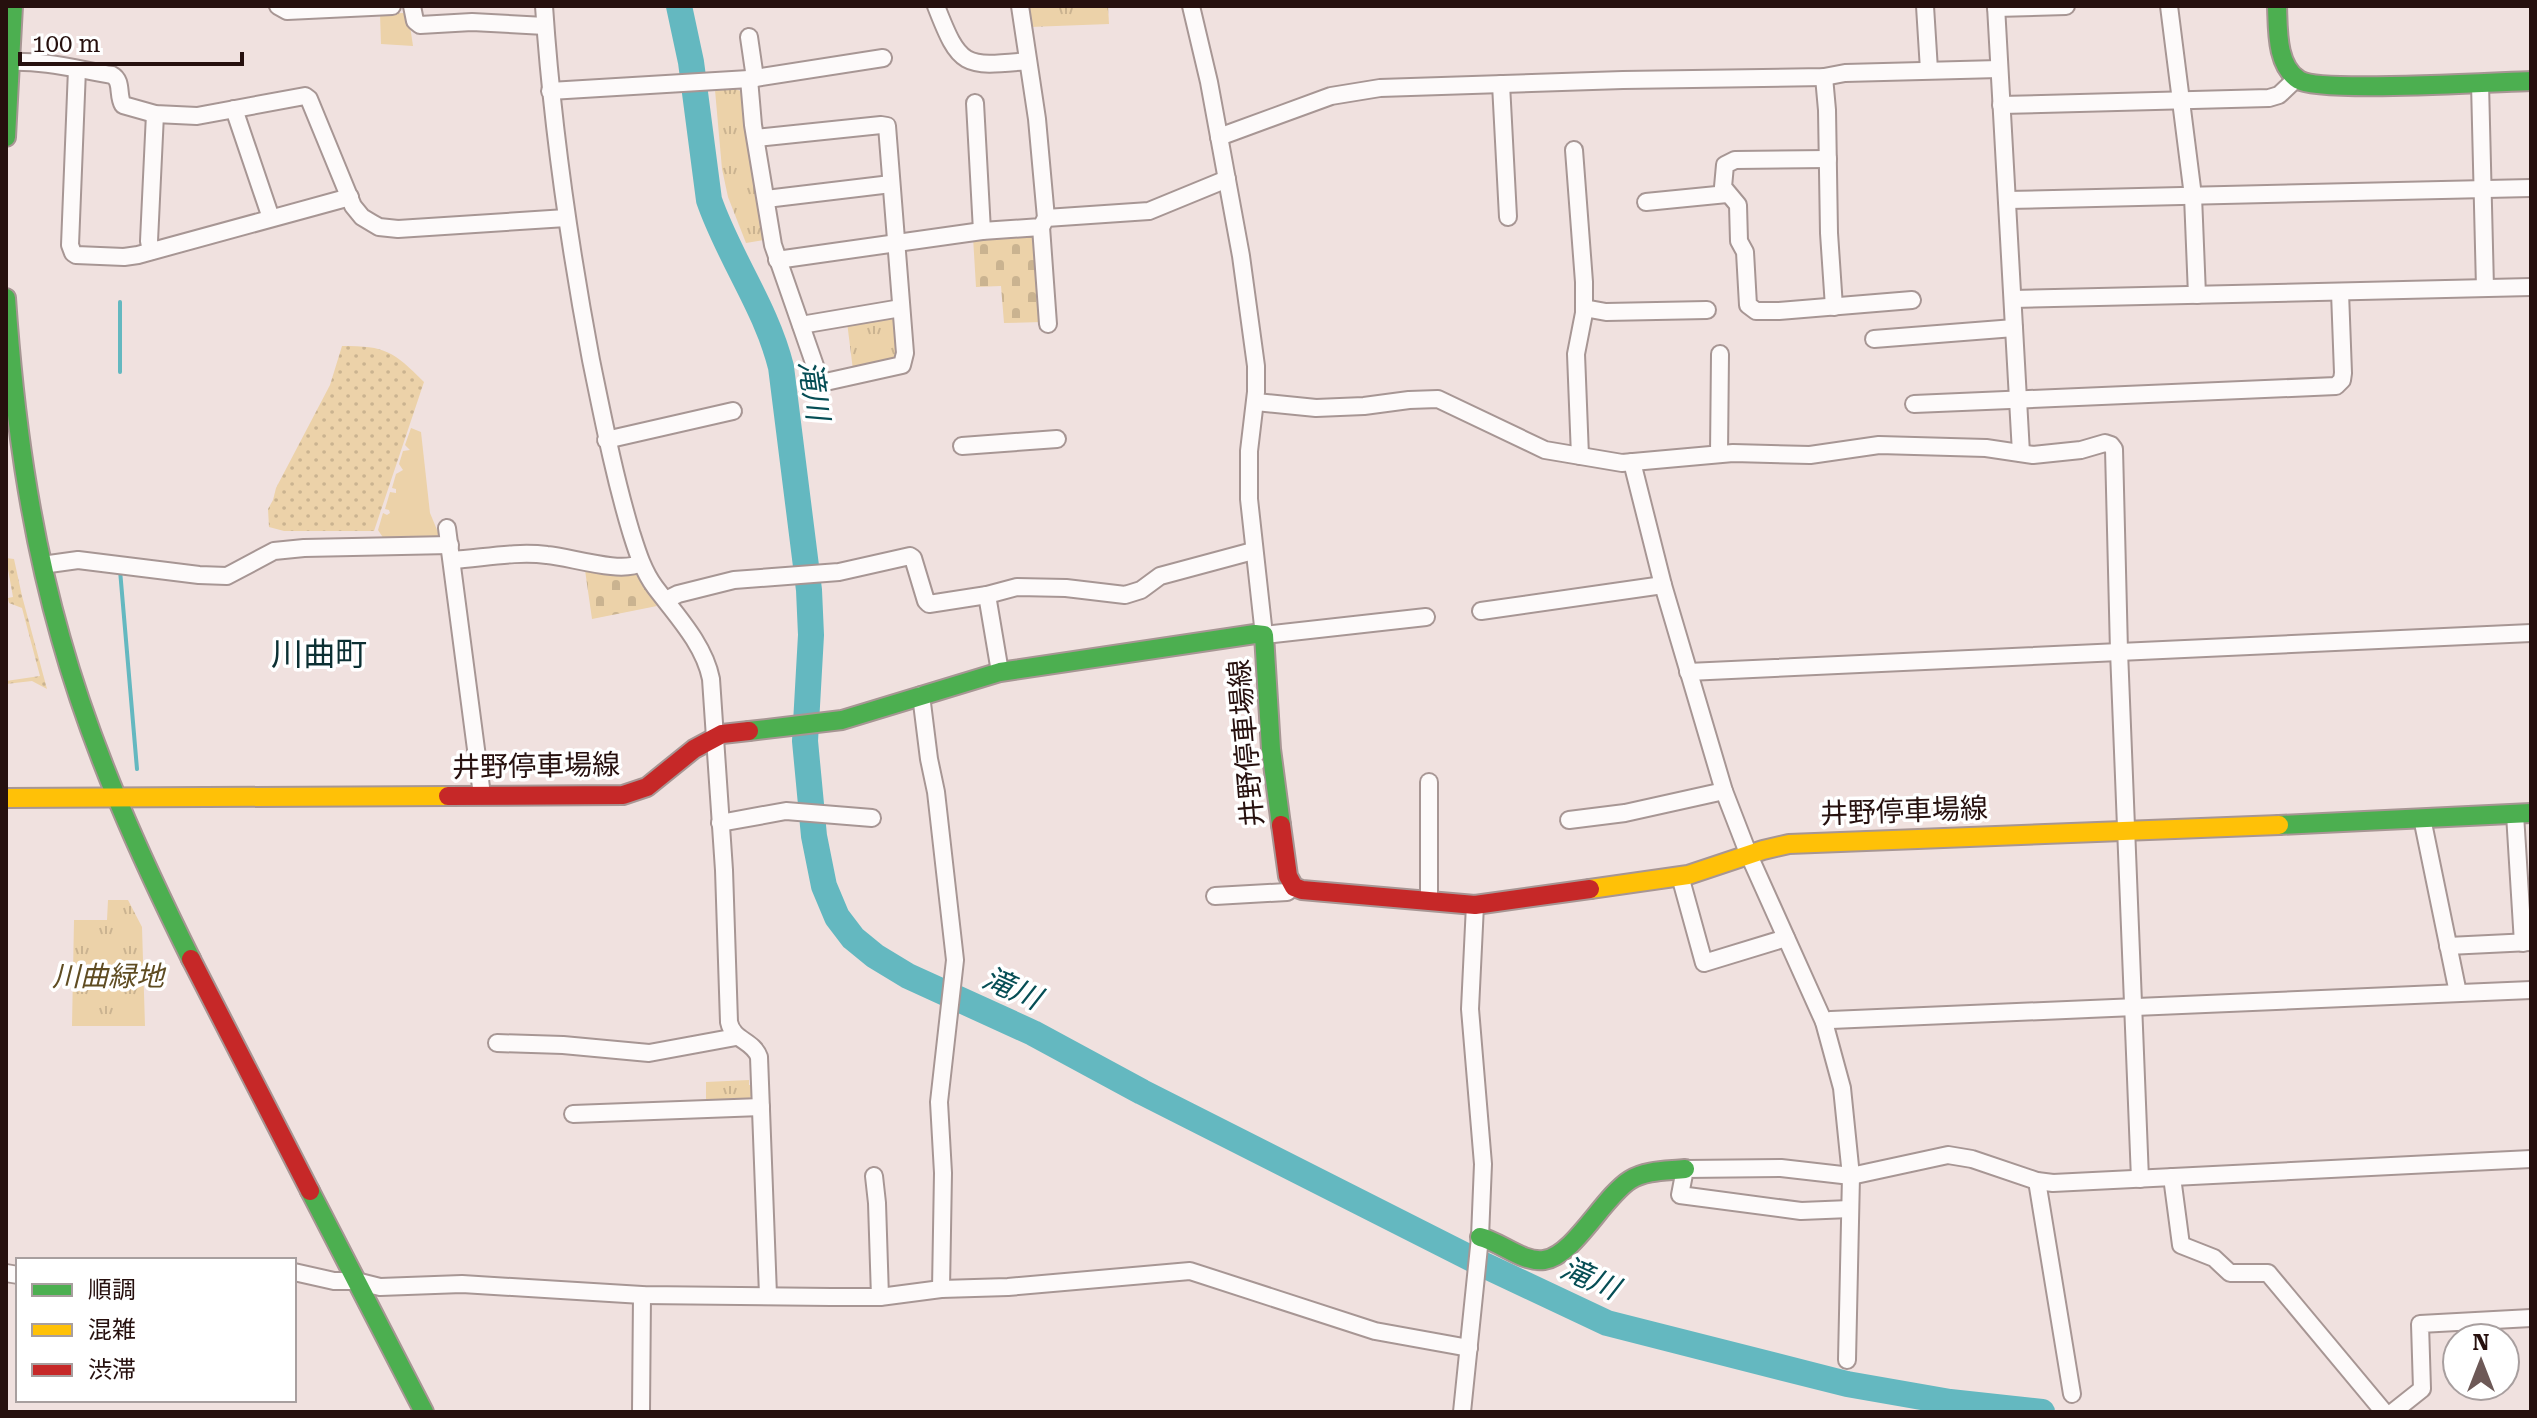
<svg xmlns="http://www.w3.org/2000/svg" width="2537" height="1418" font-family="'Roboto Serif','Noto Sans JP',serif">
	<defs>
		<pattern id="grass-dots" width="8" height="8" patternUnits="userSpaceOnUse" patternTransform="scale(2)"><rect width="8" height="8" fill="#ecd2a9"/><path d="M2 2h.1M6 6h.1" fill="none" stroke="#cab390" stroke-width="1.8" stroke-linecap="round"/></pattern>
		<pattern id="cemetery-stones" width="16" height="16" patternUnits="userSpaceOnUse" patternTransform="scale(2)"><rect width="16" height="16" fill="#ecd2a9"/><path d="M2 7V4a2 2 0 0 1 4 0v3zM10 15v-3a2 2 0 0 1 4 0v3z" fill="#cab390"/></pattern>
		<pattern id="park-tufts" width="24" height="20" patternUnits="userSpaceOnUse" patternTransform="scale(2)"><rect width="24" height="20" fill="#ecd2a9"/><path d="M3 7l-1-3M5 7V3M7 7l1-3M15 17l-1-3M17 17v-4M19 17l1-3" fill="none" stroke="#cab390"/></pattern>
	</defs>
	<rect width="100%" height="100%" fill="#f0e1df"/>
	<g fill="url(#grass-dots)">
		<path d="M342 346C386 346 393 351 424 382L374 531H284L269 527 268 509 273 500 276 488 330 385Z"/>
		<polygon points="6,558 14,559 22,596 47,689 32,681 6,684 6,681 40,676 22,608 9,603 8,598 13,597"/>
	</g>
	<g fill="url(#cemetery-stones)">
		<polygon points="1034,231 1037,291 1042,322 1004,323 1001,286 976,287 973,237"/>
		<path d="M593 567C639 571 634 566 657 606L592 619 585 570Z"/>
	</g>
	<g fill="url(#park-tufts)">
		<polygon points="1027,6 1108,6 1109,24 1030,27"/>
		<polygon points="403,13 409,19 413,46 381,44 380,14"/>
		<polygon points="732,88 744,92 764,240 746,243 728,197 722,169 715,90"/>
		<polygon points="895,315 901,355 894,362 853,370 847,322"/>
		<polygon points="108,900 128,900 142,927 145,1026 72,1026 74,920 107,920"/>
		<polygon points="749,1080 749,1085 753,1085 754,1092 747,1101 706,1104 706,1082"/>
	</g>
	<polygon fill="#ecd2a9" points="411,428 421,432 430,513 440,537 384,539 378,530 383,513 387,515 390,513 389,510 385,509 390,492 396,493 396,489 392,488 396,474 403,470 399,464 403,451 410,450 405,445"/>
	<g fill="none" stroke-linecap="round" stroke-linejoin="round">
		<g stroke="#64b8c0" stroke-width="4">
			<polyline points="120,302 120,372"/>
			<polyline points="120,570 137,769"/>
		</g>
		<path stroke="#64b8c0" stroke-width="26" d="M679 6 691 62 709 200C729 258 766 307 781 367L809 590 811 635 805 741 814 836 824 886 837 917 853 938 875 956 908 976 1033 1033 1142 1092 1486 1266 1607 1323 1847 1384 1950 1402 2042 1412"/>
		<defs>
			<g id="street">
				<polyline points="278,6 287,11 392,6"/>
				<polyline points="412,6 415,21 420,25 472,22 545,26"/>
				<path d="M544 6C552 125 569 243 591 360 603 418 614 475 631 532 637 551 643 571 655 587 676 615 704 644 711 679L724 870 729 1022C733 1041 753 1040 759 1057L768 1295"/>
				<path d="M936 6C960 68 964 67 1028 61"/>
				<polyline points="1020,6 1037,119 1046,218"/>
				<polyline points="1191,6 1209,82 1241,256 1256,366 1256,392 1249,451 1249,499 1264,635 1426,617"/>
				<polyline points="1925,6 1929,70"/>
				<polyline points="1996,6 2021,453"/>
				<polyline points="2169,6 2193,196 2197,295"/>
				<polyline points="1996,8 2066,6"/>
				<polyline points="749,37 755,78"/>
				<path d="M6 62C43 60 76 69 112 75 123 81 117 95 123 105L155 114 197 116 305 96 309 99 353 206 362 217 372 223 379 227 398 229 566 218"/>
				<polyline points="77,69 70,245 73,253 76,255 124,257 138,255 350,197"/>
				<polyline points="1824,77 1827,110 1829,233 1834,307"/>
				<polyline points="749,79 883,58"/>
				<polyline points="2480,83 2485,288"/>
				<polyline points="1501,84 1508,217"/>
				<polyline points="550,91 749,79 753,125 773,245 821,383 902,365 905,353 887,126 881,125 756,138"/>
				<polyline points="975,103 982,231"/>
				<polyline points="2001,105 2269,98 2279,95 2297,78"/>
				<polyline points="234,109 271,218"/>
				<polyline points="1219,137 1331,96 1380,88 1623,80 1824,77 1845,73 1999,69"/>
				<polyline points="1574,150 1584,282 1584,313 1576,354 1580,456"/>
				<polyline points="1828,159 1735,160 1725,165 1723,187 1738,205 1739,241 1745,252 1748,305 1756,311 1779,311 1912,300"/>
				<polyline points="766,199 891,184"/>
				<polyline points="2007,200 2531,188"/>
				<polyline points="1646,202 1727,194"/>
				<polyline points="1041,227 1048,324"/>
				<polyline points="151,251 149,241 155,114"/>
				<polyline points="777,260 982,231 1041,227 1046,218 1149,211 1227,179"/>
				<polyline points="2013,299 2531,287"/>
				<polyline points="1584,308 1606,312 1707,310"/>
				<polyline points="801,325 901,308"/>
				<polyline points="1874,339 2014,328"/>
				<polyline points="1256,402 1316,408 1364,406 1409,400 1438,399 1545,450 1622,463 1733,453 1810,455 1879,445 1986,448 2033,455 2081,450 2105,443 2111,445 2114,449 2119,651 2140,1179"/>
				<polyline points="1914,404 2336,386 2342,380 2343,373 2340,292"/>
				<polyline points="606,440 733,411"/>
				<polyline points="962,446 1057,439"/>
				<polyline points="1719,454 1720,354"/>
				<polyline points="1632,462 1663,585 1724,791 1748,853 1824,1022 1842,1088 1851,1176 1847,1360"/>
				<polyline points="447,528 482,795"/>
				<path d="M452 560C483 558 516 551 547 555 571 557 620 574 641 563"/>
				<polyline points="42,565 78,560 199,575 227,576 274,551 304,548 450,545"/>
				<polyline points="987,595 1000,672"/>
				<polyline points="666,600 678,594 734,580 839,572 910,556 913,558 926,601 929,604 987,595 1017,587 1066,588 1125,595 1141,590 1160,576 1253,551"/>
				<polyline points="1481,611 1663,585"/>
				<polyline points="1688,672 2531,633"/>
				<polyline points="921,695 929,759 936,792 955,960 939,1102 943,1173 941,1289"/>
				<polyline points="2515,814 2523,943"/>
				<polyline points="2422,818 2458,993"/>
				<polyline points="1569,820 1625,813 1724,791"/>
				<polyline points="720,823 786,811 872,818"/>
				<polyline points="1680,876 1704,963 1786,938"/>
				<polyline points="1215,896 1287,892 1294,887"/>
				<polyline points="1429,901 1429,782"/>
				<polyline points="2448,946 2530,942"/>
				<polyline points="1824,1022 1831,1020 2531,990"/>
				<polyline points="497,1043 563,1045 649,1053 736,1037"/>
				<polyline points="573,1114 761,1107"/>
				<polyline points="874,1176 877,1203 880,1297"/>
				<polyline points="2172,1177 2181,1245 2214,1258 2230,1273 2268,1273 2384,1412"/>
				<polyline points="2037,1181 2072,1394"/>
				<polyline points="1850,1209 1801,1211 1680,1195 1685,1169 1781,1168 1851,1176 1948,1155 1972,1159 2037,1181 2053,1183 2531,1159"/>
				<polyline points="294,1272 334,1281 356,1281 380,1287 462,1284 642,1295 831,1297 880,1297 941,1289 1008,1287 1190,1271 1375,1331 1469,1348"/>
				<polyline points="6,1273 18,1275"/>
				<polyline points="641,1412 642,1295"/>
				<polyline points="1462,1412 1480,1237 1483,1164 1470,1009 1475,905"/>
				<polyline points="2393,1412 2422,1389 2420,1324 2531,1318"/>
			</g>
			<g id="fast">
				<path d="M2277 6C2278 29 2276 66 2299 80 2319 93 2495 82 2531 81"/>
				<polyline points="6,137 13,6"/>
				<path d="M6 298C14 414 29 527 61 639 92 750 140 856 191 959"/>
				<polyline points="749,731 842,720 1000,672 1255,634 1264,635 1271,749 1281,825"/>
				<polyline points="2279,825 2531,813"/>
				<polyline points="310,1191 424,1412"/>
				<path d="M1480 1237C1501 1242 1523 1263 1544 1260 1574 1256 1603 1197 1630 1180 1646 1170 1667 1171 1685 1169"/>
			</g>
			<g id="slow">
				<polyline points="6,798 448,796"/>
				<polyline points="1590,889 1688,875 1763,850 1789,844 2279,825"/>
			</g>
			<g id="jam">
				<polyline points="448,796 623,795 647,787 694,749 722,734 749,731"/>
				<polyline points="1281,825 1288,876 1294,887 1302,890 1475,905 1590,889"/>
				<polyline points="191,959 310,1191"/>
			</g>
		</defs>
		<use href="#street" stroke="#a79694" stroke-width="20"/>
		<use href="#fast" stroke="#a79694" stroke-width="22"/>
		<use href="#slow" stroke="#a79694" stroke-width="22"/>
		<use href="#jam" stroke="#a79694" stroke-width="22"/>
		<use href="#street" stroke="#fdfafa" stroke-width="16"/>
		<use href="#fast" stroke="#4caf50" stroke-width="18"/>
		<use href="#slow" stroke="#ffc107" stroke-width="18"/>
		<use href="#jam" stroke="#c62828" stroke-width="18"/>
	</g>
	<g text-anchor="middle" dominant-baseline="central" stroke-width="7" stroke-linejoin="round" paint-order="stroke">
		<g font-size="28" fill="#26100e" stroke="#fff">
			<text transform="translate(1246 743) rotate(-95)">井野停車場線</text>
			<text transform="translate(536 766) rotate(-1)">井野停車場線</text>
			<text transform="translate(1904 811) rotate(-2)">井野停車場線</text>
		</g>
		<g font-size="28" font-style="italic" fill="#5f4c22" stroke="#fff">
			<text x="108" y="976">川曲緑地</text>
		</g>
		<g font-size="30" font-style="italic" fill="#064e55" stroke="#fff">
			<text transform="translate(814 390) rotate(81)">滝川</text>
			<text transform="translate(1012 988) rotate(24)">滝川</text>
			<text transform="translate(1590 1278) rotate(24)">滝川</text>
		</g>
		<g font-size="32" fill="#0c3033" stroke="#fff">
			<text x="319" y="654">川曲町</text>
		</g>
	</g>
	<rect width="2537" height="1418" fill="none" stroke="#26100e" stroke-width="16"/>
	<rect x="16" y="1258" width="280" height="144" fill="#ffffff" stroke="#a89f9f" stroke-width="2"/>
	<rect x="32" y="1284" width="40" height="12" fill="#4caf50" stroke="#a89f9f" stroke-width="2"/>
	<text x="88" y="1298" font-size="24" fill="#26100e">順調</text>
	<rect x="32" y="1324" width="40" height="12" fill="#ffc107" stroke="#a89f9f" stroke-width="2"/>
	<text x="88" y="1338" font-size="24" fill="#26100e">混雑</text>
	<rect x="32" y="1364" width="40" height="12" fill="#c62828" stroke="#a89f9f" stroke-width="2"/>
	<text x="88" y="1378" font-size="24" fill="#26100e">渋滞</text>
	<g transform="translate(2481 1362)"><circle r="38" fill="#ffffff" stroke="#a89f9f" stroke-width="2"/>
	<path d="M0-6L14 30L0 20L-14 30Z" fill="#6d5957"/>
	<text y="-12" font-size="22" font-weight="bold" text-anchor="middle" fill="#26100e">N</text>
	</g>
	<path d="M20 52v12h222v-12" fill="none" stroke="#26100e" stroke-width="4"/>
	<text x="32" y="52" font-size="24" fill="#26100e" stroke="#ffffff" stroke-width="6" paint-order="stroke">100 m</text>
</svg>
